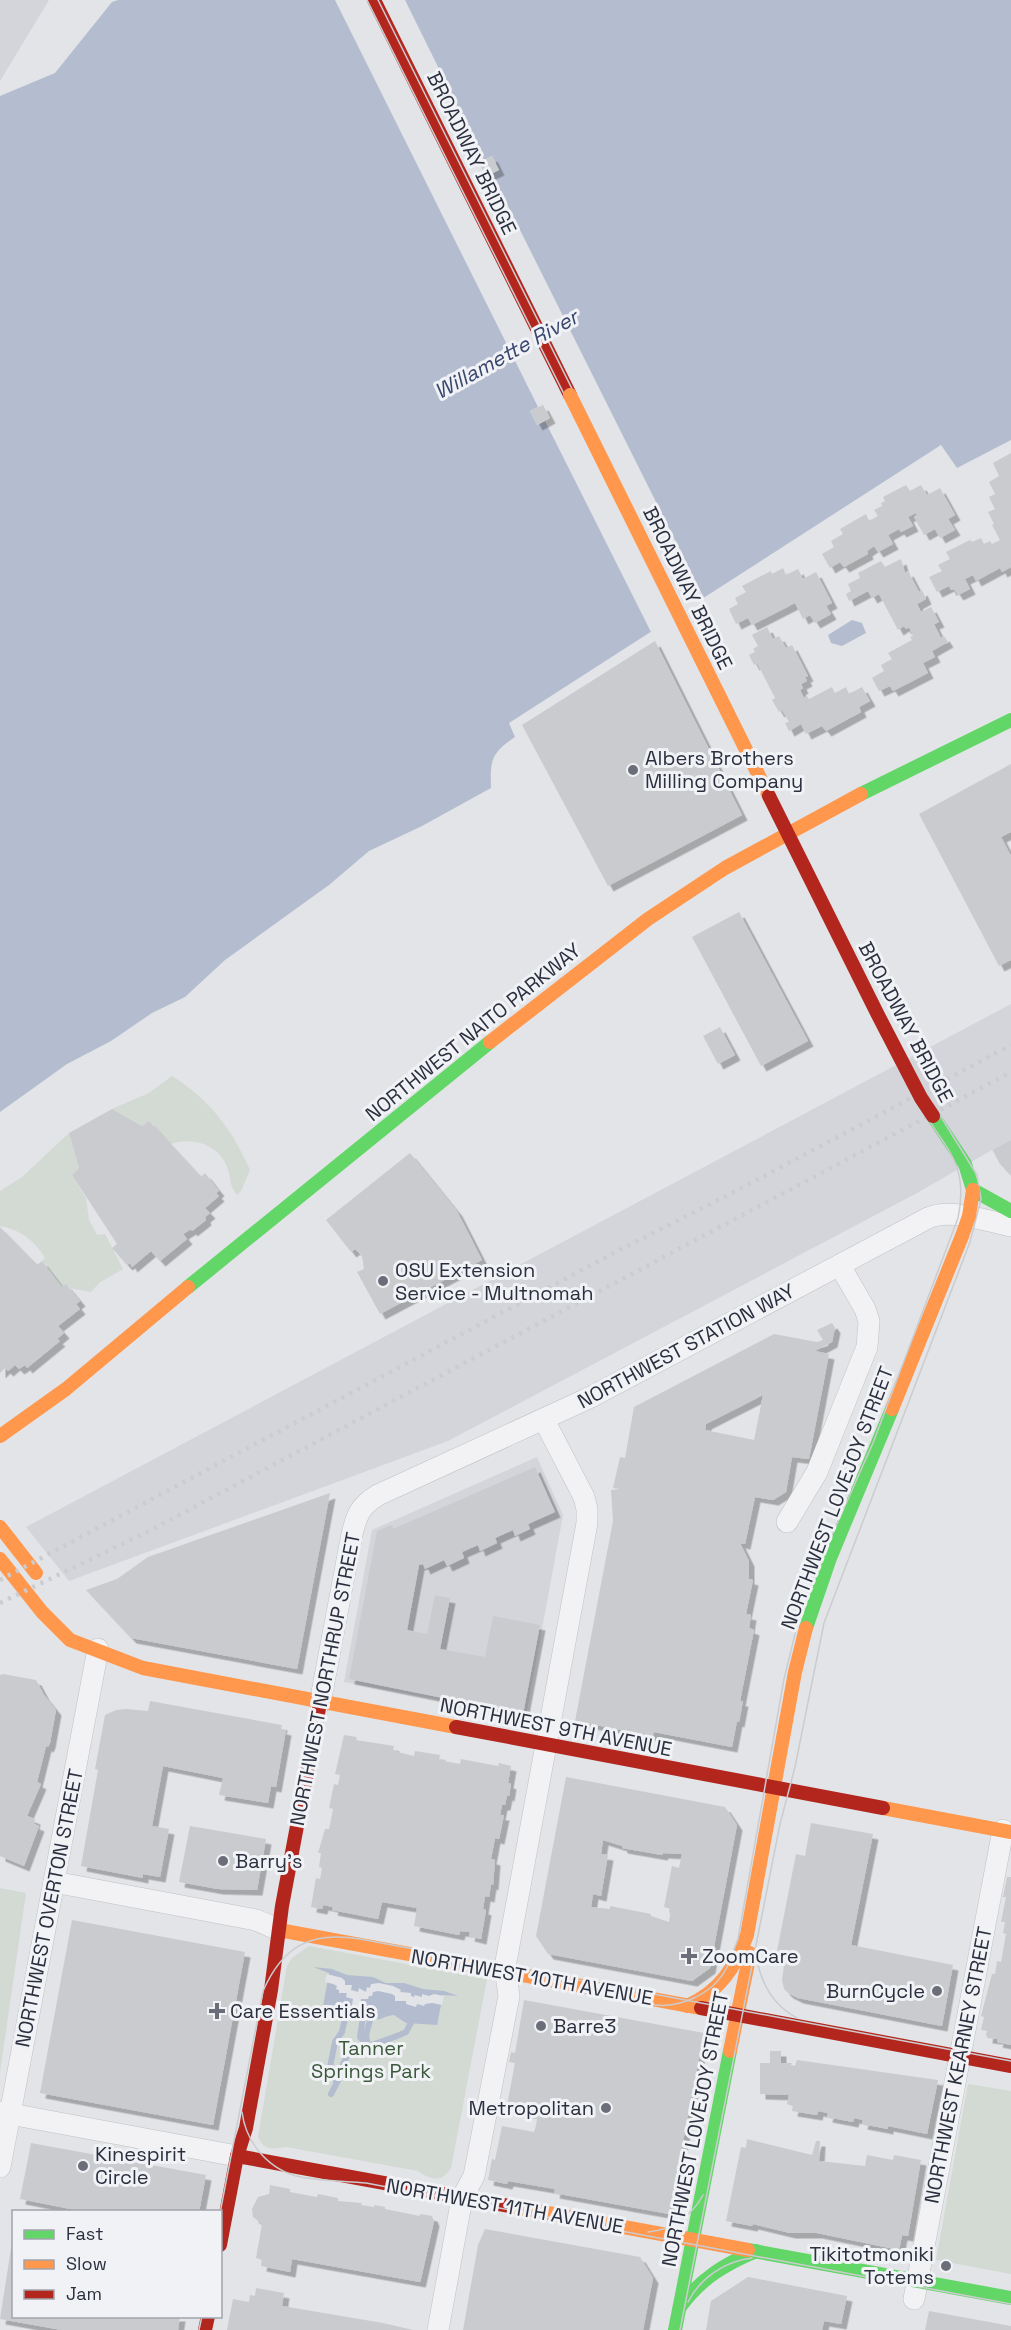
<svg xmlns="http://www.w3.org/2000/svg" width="1011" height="2330" font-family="'Space Grotesk',sans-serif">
	<defs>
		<filter id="shadow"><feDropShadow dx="5.5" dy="5.5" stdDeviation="0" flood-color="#0004"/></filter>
	</defs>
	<rect width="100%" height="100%" fill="#e2e4e7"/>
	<g fill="#d3d5db">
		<polygon points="0,0 49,0 0,81"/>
		<polygon points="1011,1004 1011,1175 1000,1164 992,1150 917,1193 448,1441 69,1581 26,1527"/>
		<polygon points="537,1457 563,1515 526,1716 344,1682 372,1530"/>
	</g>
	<g fill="#d2dad3">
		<path d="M172 1076C211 1101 231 1128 250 1170L241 1191 237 1195C230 1186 231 1182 229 1173 223 1146 194 1136 171 1144L149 1121 142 1126 112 1109 149 1093Z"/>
		<path d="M69 1133 79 1168 72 1175 86 1198 89 1220 97 1235 105 1234 123 1269 99 1283 91 1292 62 1287 42 1261 45 1258C35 1241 20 1229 0 1226V1191L22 1177Z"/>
		<polygon points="0,1888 26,1893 0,2072"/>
		<path d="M309 1946 487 1979 451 2168C442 2183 430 2180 418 2171L286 2147C273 2149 264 2151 258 2137L287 1966 292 1958Z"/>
		<polygon points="968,2084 1011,2091 1011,2274 936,2260"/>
	</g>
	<g fill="#b4bccf">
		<path d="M118 0H1011V440L957 468 941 445 509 723 515 737C491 753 490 760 491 788L422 826 369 851 329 885 225 960 185 997 152 1013 111 1041 67 1064 0 1112V96L55 73 112 2Z"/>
		<polygon points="852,620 862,623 866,633 842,646 831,643 828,635"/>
		<path d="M313 1967 332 1969 347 1975 373 1977 386 1983H404L423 1989 444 1991 458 1996 443 1995 437 2025 406 2023 394 2015C376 2017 383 2026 366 2010L362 2012 323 2006 329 1973Z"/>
	</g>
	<g fill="#e2e4e7">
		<polygon points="335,0 405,0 484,160 492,156 499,170 492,174 705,600 652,634 545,421 537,425 530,411 538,407"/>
		<polygon points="327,1974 342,1978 345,1981 345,1985 352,1985 351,1990 355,1991 358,1992 359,1988 366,1992 367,1987 370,1988 371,1984 379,1983 393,1986 401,1990 400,1992 411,1993 411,1996 414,1997 415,1995 422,1997 422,1994 429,1996 434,1994 444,1996 442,2005 432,2003 425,2004 424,2006 417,2004 416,2007 406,2004 406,2001 395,2001 395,1996 392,1994 378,1991 373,1992 372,1996 369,1996 368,1999 361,1999 358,2013 351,2011 353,1999 346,1997 347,1993 339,1993 339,1990 336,1989 337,1986 333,1984 325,1982"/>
	</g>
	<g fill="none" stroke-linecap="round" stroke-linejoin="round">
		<g stroke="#b4bccf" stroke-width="6">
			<path d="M364 2010 360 2037 368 2046C373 2045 403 2034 406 2032 407 2031 410 2024 411 2023"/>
			<polyline points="337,2082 329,2072 335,2042 342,2032 347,2009"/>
			<polyline points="331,2094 343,2071 343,2064 349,2052 368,2046 366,2035 371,2017"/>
		</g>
	</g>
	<g fill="#cacbcf" fill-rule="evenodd" filter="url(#shadow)">
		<polygon points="492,156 499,170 486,176 479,163"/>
		<polygon points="543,405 550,418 537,425 530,411"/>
		<polygon points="1011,453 1011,567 1002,572 1000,568 976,581 973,575 965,579 970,589 958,595 954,589 951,590 949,586 937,592 929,577 942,571 938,565 950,559 946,552 970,540 972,542 981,538 984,544 990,541 992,544 1000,540 992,525 994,524 988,512 995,509 989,497 995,494 989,482 999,476 993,463"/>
		<polygon points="906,485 910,491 921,485 927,495 940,488 955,515 948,519 955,530 940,538 935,529 924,535 914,517 917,515 916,513 908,517 913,526 901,532 899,529 888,535 893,544 878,552 874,546 867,551 868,554 844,567 840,562 830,568 822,554 834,547 831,541 843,534 840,529 866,514 869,521 878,516 874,510 882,506 881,503 885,501 883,497"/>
		<polygon points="901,559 905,573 908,571 919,592 922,590 926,599 917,604 921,612 931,607 939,622 934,624 941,638 944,636 948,642 932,651 935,657 923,663 928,673 893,691 890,686 879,691 872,678 884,671 881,665 892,659 888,653 912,640 910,637 913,636 909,627 906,629 904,626 898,630 879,594 872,598 868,591 849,601 846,594 851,591 848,584 860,578 858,573 881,561 885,567"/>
		<polygon points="783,568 786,575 798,569 803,579 816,572 832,603 826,606 831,614 815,623 810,615 803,619 795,603 752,625 748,618 736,624 729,609 738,604 735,598 746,592 742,586 771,571 772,574"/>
		<polygon points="767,627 773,639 779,636 786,648 792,645 808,676 805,677 807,681 801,684 803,688 800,690 804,698 807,696 809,699 832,687 835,693 846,687 849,694 862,687 870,701 859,707 861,712 826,731 822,726 806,734 801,724 789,731 785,723 789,722 782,710 779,712 772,700 775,698 757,663 754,665 749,655 755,652 753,649 758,646 752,635"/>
		<polygon points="655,641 742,815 608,886 522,725"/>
		<polygon points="1011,764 1011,832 1001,837 1011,856 1011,960 999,966 919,814"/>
		<polygon points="739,912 808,1041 761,1066 692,937"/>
		<polygon points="720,1027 735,1055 718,1064 703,1036"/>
		<polygon points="112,1109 142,1126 149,1121 201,1177 205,1173 219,1191 216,1193 219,1196 205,1208 210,1213 205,1217 206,1220 192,1231 191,1229 183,1234 187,1239 160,1261 151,1251 132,1267 130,1263 127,1265 112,1248 117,1244 72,1175 79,1168 69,1133"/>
		<polygon points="1011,1140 1011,1175 1000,1164 993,1150"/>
		<polygon points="410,1153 457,1211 482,1260 380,1314 357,1272 364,1269 362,1256 355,1249 351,1252 326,1220"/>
		<polygon points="0,1227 37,1265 42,1261 62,1287 66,1284 80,1301 76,1304 80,1309 58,1326 64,1333 57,1339 60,1341 27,1368 25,1365 19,1369 15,1365 8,1371 5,1368 0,1373"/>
		<path d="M832 1323 835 1328 832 1342 815 1351 829 1354 809 1459 792 1457 786 1492 773 1500 755 1497 745 1544 740 1543 749 1561V1579L753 1580 746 1614 751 1615 749 1628 754 1630 740 1701H743L739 1722 737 1721 732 1747 654 1732 653 1736 575 1721 613 1521 611 1490 620 1489 613 1488 620 1457 625 1458 634 1407 774 1334 817 1342 823 1340 817 1330ZM763 1395 754 1440 705 1430 706 1424Z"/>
		<polygon points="535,1467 555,1512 528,1524 530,1529 515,1536 513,1530 495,1538 497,1543 480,1551 478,1545 462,1552 464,1558 447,1566 444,1560 425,1569 423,1564 419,1565 407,1630 427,1634 435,1595 450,1598 440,1649 485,1657 493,1616 540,1625 523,1714 349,1679 377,1531 392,1525 393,1529"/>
		<polygon points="330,1493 297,1669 131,1638 86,1590 117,1579 148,1557"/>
		<polygon points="3,1674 36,1680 44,1695 56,1710 50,1743 48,1747 46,1746 37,1782 41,1784 27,1816 35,1819 34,1824 39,1826 24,1866 0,1856 0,1675"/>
		<polygon points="150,1701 282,1725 281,1729 286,1730 276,1787 271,1786 268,1803 219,1795 223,1778 163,1766 152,1826 169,1829 160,1877 143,1874 143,1878 81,1866 98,1770 95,1769 105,1715 116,1710 126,1709 148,1711"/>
		<polygon points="344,1735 357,1737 356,1740 394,1746 393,1751 414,1756 415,1751 440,1755 439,1760 460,1764 461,1759 498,1766 499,1763 511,1766 508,1783 511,1784 509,1796 507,1795 505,1805 502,1805 500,1815 504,1815 499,1839 495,1838 491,1859 495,1860 493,1885 491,1884 489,1897 485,1896 483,1909 486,1910 481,1939 469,1936 470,1932 460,1931 459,1935 414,1926 417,1908 382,1902 378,1919 332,1910 333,1907 323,1905 322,1909 311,1907 316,1878 320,1879 322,1868 319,1867 321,1853 318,1853 325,1829 329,1829 333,1809 329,1808 334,1784 338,1785 340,1775 335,1774"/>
		<path d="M566 1777 725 1807 737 1825 710 1968 692 1981 548 1954 536 1936ZM603 1840 622 1846V1848L662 1855 663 1853 682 1854 679 1868 672 1866 664 1907 671 1909 669 1922 651 1916V1914L610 1906V1909L591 1907 593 1894 601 1896 608 1855 601 1854Z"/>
		<polygon points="811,1823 873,1834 851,1945 953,1965 942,2026 798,1998 788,1993 784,1989 782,1980 785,1958 776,1956 796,1854 805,1856"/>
		<polygon points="190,1826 266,1839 257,1890 218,1889 179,1882"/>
		<polygon points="1007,1877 1011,1877 1011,2045 997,2042 998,2039 987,2038 988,2031 981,2030 984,2017 981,2016 992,1974 995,1974 997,1961 1001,1962 1006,1934 1003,1933 1005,1922 1001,1922 1006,1897 1003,1897"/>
		<polygon points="72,1920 245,1952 213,2125 40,2093"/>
		<polygon points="524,2000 704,2033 669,2214 554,2193 555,2189 508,2181 507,2184 488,2180 492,2159 495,2160 502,2126 534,2132 536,2125 537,2119 532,2119 533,2113 538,2114 539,2111 507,2105 515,2063 509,2062 511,2052 515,2053"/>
		<polygon points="770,2051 781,2051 781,2063 792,2063 791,2065 795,2066 797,2060 938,2080 927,2134 888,2126 888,2129 862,2124 863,2120 854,2118 853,2122 827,2117 828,2113 818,2111 817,2115 792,2111 793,2106 787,2104 789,2095 760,2094 760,2063 770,2063"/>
		<polygon points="747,2139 812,2155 816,2141 820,2141 819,2161 865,2166 867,2155 893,2160 894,2155 921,2160 908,2236 902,2235 899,2250 817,2233 790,2233 753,2224 752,2226 726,2221 741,2147 746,2148"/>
		<polygon points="31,2143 206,2175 199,2212 86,2212 20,2199"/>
		<polygon points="270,2185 290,2189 290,2192 317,2197 318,2194 338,2198 338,2201 362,2203 361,2205 374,2207 375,2205 385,2207 385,2209 420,2216 420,2214 432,2216 434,2221 421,2279 420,2282 292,2259 290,2272 261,2266 262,2260 256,2258 262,2224 253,2217 252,2209 258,2197 269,2194"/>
		<polygon points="485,2229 640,2257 653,2278 643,2330 463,2330 478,2245"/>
		<polygon points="12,2242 14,2316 180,2316 178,2330 62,2330 0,2319"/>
		<polygon points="748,2277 847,2296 841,2324 824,2321 822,2330 706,2330 711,2301"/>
		<polygon points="256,2288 284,2293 282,2306 383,2323 413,2330 227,2330 233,2299 249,2302 250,2295 255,2296"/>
		<polygon points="929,2311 1011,2326 1011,2330 925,2330"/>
	</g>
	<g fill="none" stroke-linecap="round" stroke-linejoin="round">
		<defs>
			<g id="street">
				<polyline points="787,1522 817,1472 867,1347 869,1321 865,1309 840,1266"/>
				<path d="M320 1703 352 1534C357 1514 360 1506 378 1495L591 1397 928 1218C952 1208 986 1221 1011 1226"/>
				<polyline points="54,1882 256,1920 279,1930"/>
				<polyline points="0,2112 237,2156"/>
				<polyline points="0,2167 98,1649"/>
				<polyline points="914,2299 1003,1830"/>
				<polyline points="438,2330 462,2198 474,2176 509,1996 505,1967 587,1523 587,1509 584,1497 544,1420"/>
			</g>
		</defs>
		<use href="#street" stroke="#bfc1c3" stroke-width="22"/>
		<use href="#street" stroke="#f2f2f4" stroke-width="21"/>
		<g stroke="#63d668" stroke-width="14">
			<polyline points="861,794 1011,720"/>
			<polyline points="933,1116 965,1164 973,1190 1011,1211"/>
			<polyline points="188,1287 490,1042"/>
			<polyline points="806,1628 830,1558 892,1409"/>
			<polyline points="748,2250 1011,2298"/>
			<path d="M680 2307C700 2279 725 2264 756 2251"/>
			<polyline points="675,2330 730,2051"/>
		</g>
		<g stroke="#ff974d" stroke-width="14">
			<polyline points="490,1042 648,919 725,868 861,794"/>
			<polyline points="892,1409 962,1236"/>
			<polyline points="0,1436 66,1389 188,1287"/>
			<polyline points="0,1527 36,1573"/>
			<polyline points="0,1559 42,1612 70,1640 143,1668 456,1727"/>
			<polyline points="883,1808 1011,1832"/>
			<polyline points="279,1930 701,2008"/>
			<path d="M687 2006C720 1991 735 1968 747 1935L795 1672 806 1628"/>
			<polyline points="730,2051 750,1953"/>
			<polyline points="510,2206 748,2250"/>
		</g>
		<g stroke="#b3261e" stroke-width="14">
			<polyline points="374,0 570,395"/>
			<polyline points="456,1727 883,1808"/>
			<polyline points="701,2008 1011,2066"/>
			<polyline points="237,2156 510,2206"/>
			<polyline points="220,2245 237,2156 246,2128 271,1990 282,1906 320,1703"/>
			<polyline points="205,2330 208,2316"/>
		</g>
		<g stroke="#cbcccf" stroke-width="1.5">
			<polyline points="367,0 728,722"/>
			<polyline points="378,0 912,1070 977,1175 981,1199 970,1242 824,1623 795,1767 780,1824 680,2330"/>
			<path d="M757 1959C761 1984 774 2006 797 2018"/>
			<path d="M600 1984C616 1990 632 2000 649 2004 677 2010 712 1995 726 1969 731 1960 734 1949 738 1939L784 1679 801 1610 816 1571 873 1443 958 1218C970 1160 942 1147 918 1102 900 1068 883 1033 866 999"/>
			<path d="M242 2112C246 2144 270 2171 301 2177 322 2181 345 2181 366 2183L1011 2304"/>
			<path d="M220 2213 263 1991C283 1946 310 1931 360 1939L1011 2061"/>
			<path d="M648 2232C671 2230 692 2216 703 2195"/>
			<path d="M688 2302C700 2278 725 2261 752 2258"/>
			<polyline points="199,2330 202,2316"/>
		</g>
		<g stroke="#cbcccf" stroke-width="4.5" stroke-dasharray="3 6" stroke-linecap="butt">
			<polyline points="0,1580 612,1254 732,1193 1011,1045"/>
			<polyline points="0,1603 151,1530 1011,1072"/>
		</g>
		<g stroke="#ff974d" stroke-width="14">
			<polyline points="570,395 769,796"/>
			<polyline points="962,1236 969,1216 973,1190"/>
		</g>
		<polyline stroke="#b3261e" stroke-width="14" points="769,796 879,1017 921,1098 933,1116"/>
	</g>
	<g fill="#6b6e79" stroke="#f1f2f6" stroke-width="2">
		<circle cx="633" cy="770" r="6"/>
		<circle cx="383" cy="1281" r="6"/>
		<circle cx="223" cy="1861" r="6"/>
		<path d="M686 1947h6v6h6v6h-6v6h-6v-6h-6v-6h6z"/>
		<circle cx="937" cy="1991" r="6"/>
		<path d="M214 2002h6v6h6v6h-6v6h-6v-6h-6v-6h6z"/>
		<circle cx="541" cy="2026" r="6"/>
		<circle cx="606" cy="2108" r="6"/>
		<circle cx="83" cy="2166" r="6"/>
		<circle cx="946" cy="2266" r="6"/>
	</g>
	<g text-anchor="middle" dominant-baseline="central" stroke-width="6" stroke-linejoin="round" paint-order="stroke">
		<g font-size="20" fill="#2b2f3e" stroke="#f1f2f6">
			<text transform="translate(472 153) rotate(64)">BROADWAY BRIDGE</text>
			<text transform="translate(688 588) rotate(64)">BROADWAY BRIDGE</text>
			<text transform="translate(906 1022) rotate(62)">BROADWAY BRIDGE</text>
			<text transform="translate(473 1032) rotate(-39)">NORTHWEST NAITO PARKWAY</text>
			<text transform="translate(686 1346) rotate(-28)">NORTHWEST STATION WAY</text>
			<text transform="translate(837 1498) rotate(-69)">NORTHWEST LOVEJOY STREET</text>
			<text transform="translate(325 1679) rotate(-79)">NORTHWEST NORTHRUP STREET</text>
			<text transform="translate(556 1727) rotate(11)">NORTHWEST 9TH AVENUE</text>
			<text transform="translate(49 1908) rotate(-79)">NORTHWEST OVERTON STREET</text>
			<text transform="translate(532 1977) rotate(10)">NORTHWEST 10TH AVENUE</text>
			<text transform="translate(958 2065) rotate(-79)">NORTHWEST KEARNEY STREET</text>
			<text transform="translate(695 2129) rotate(-79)">NORTHWEST LOVEJOY STREET</text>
			<text transform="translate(505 2206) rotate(10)">NORTHWEST 11TH AVENUE</text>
		</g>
		<g font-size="20" fill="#2b2f3e" stroke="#f1f2f6" text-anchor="start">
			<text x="645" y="758">Albers Brothers<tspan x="645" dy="23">Milling Company</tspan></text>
			<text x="395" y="1270">OSU Extension<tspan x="395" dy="23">Service - Multnomah</tspan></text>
			<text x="235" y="1861">Barry's</text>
			<text x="702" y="1956">ZoomCare</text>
			<text x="925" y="1991" text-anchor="end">BurnCycle</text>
			<text x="230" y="2011">Care Essentials</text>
			<text x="553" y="2026">Barre3</text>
			<text x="594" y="2108" text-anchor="end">Metropolitan</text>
			<text x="95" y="2154">Kinespirit<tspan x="95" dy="23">Circle</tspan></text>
			<text x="934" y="2254" text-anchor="end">Tikitotmoniki<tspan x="934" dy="23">Totems</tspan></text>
		</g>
		<g font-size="20" fill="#3a593a" stroke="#f1f2f6">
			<text x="371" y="2048">Tanner<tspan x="371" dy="23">Springs Park</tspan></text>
		</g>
		<g font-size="21" font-style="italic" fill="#39476e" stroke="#f1f2f6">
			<text transform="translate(506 354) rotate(-29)">Willamette River</text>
		</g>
	</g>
	<rect x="12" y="2210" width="210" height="108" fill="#f1f2f6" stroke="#a2a4ac" stroke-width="1.5"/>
	<rect x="24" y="2230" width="30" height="9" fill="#63d668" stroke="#a2a4ac" stroke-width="1.5"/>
	<text x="66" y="2240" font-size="18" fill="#2b2f3e">Fast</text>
	<rect x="24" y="2260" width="30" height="9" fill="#ff974d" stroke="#a2a4ac" stroke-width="1.5"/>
	<text x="66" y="2270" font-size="18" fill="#2b2f3e">Slow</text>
	<rect x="24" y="2290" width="30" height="9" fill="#b3261e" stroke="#a2a4ac" stroke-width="1.5"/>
	<text x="66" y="2300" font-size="18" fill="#2b2f3e">Jam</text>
</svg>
